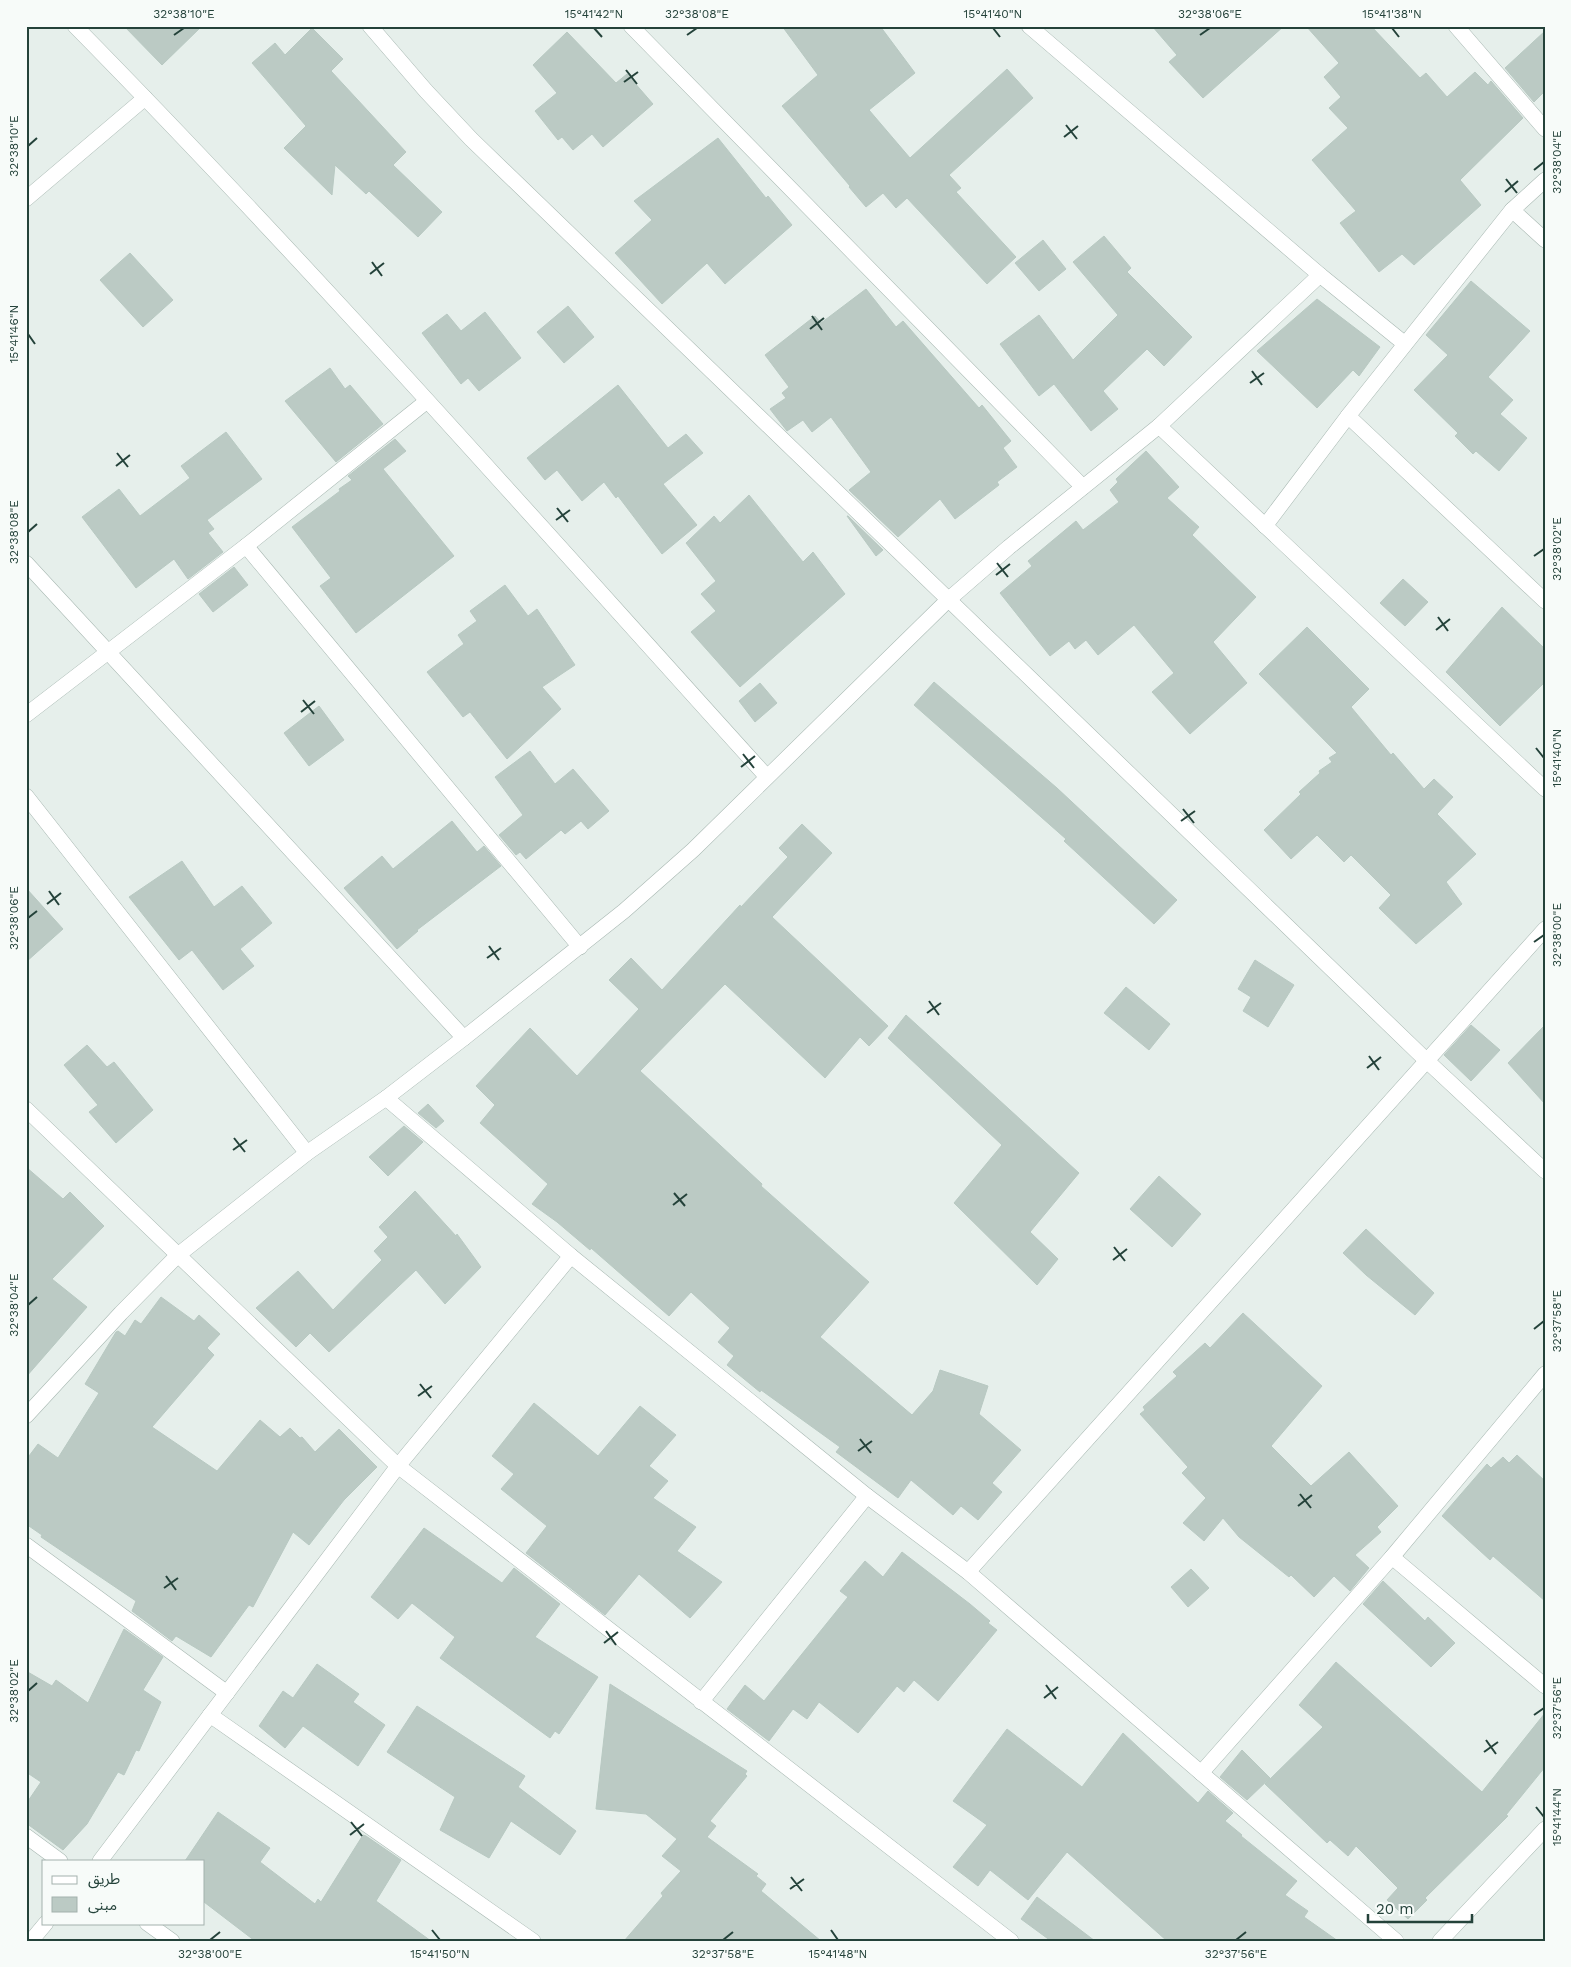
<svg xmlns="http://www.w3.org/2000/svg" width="1571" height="1967" font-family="'Work Sans','Noto Sans Arabic',sans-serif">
	<rect width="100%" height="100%" fill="#e6efeb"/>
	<g fill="#bbcac4" stroke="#b8c9c2">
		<polygon points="124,26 202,26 162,65"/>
		<polygon points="782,26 880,26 915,73 869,110 910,158 1007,69 1033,98 949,175 961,188 956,192 1016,257 987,284 907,198 896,208 883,193 866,207 849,187 850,186 782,106 818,75"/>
		<polygon points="1152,26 1284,26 1203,98 1169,62 1177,55"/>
		<polygon points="1306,26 1371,26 1420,78 1426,73 1447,97 1475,72 1488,85 1491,81 1523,118 1460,180 1481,205 1414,265 1402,254 1379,272 1340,223 1356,211 1312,160 1348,128 1329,108 1341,97 1324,77 1339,63"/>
		<polygon points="312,28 343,59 331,71 406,152 393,165 442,212 418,237 369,191 366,194 335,165 332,195 284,148 306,126 252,63 275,43 285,55"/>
		<polygon points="1545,31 1545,91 1534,102 1505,68"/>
		<polygon points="567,32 616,83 627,74 653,104 603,147 592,134 573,150 562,137 558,140 535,111 557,93 533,65"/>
		<polygon points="718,138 766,198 768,196 792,225 725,284 707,263 662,304 615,253 652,220 634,201"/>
		<polygon points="1104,236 1131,268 1127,272 1192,337 1164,366 1147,349 1103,391 1118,409 1091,431 1054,384 1039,396 1000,344 1039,315 1073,360 1118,315 1073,262"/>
		<polygon points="1043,240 1066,269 1039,291 1015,263"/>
		<polygon points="130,253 173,300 143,327 100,280"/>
		<polygon points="1471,281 1530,331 1488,377 1513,400 1500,414 1527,438 1499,471 1476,451 1473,454 1455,436 1458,433 1414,390 1448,355 1426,335"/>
		<polygon points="866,289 896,327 903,321 979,408 982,405 1011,441 1003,448 1017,467 997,482 999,485 955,519 940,499 898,537 849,490 871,472 831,417 812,432 803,420 787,431 770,409 786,398 782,393 789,387 765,355 815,316 821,323"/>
		<polygon points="1317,299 1380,347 1359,376 1353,370 1317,408 1257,351"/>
		<polygon points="568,306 594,337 564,363 537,332"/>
		<polygon points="485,312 521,358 479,391 468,378 461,384 422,333 447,314 461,331"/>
		<polygon points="330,368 345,389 350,385 383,424 336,462 285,401"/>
		<polygon points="618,385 668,448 686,434 703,453 663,484 697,525 662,554 618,496 616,498 604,482 582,501 557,470 545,480 527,458"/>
		<polygon points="226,432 262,479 207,520 214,529 208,533 223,552 188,579 174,559 136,588 82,517 119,489 140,516 190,478 181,466"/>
		<polygon points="395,439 406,451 383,469 454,556 356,633 320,586 331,578 292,527 340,491 339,489 352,480 348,476"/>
		<polygon points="1146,451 1179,487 1167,498 1199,527 1192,535 1256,597 1213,642 1247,683 1190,734 1152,692 1174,673 1134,625 1098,655 1086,640 1075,649 1069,641 1050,656 1000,593 1032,566 1028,561 1076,521 1083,530 1119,502 1110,490 1118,482 1116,479"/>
		<polygon points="749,495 803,562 813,552 845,594 740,687 691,632 716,611 701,594 716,581 686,543 714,516 720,523"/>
		<polygon points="847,516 848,516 883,550 876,556"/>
		<polygon points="234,567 248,585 213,612 199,594"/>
		<polygon points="1403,579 1428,602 1405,626 1380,603"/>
		<polygon points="505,585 528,616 537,609 575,665 542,687 561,709 507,759 470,712 463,717 427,672 464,644 458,635 477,621 470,611"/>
		<polygon points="1502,607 1545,649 1545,682 1500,726 1446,672"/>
		<polygon points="1307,627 1369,689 1351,707 1391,755 1393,753 1424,789 1434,779 1453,797 1437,814 1476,854 1446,882 1462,904 1416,944 1379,908 1391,895 1351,855 1344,862 1317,835 1291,859 1264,830 1301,794 1299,792 1320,773 1319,771 1332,762 1329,758 1337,753 1259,674"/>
		<polygon points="934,682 1057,788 1177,900 1154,924 1064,841 1066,839 914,705"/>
		<polygon points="760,683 777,703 755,722 739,701"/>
		<polygon points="319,706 344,740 309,766 284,733"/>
		<polygon points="530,751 555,784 573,769 609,811 588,829 581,821 565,834 561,830 526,859 520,852 516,855 499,835 523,815 495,777"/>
		<polygon points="452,821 477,852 484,846 501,866 417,930 418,931 397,949 344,888 382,856 393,869"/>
		<polygon points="802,824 832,853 772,917 888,1026 869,1046 860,1037 825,1078 725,984 640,1071 762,1184 761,1186 869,1282 820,1337 912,1415 933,1391 940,1370 988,1386 979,1414 1021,1450 992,1483 1002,1492 978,1520 961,1506 953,1515 911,1480 898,1498 836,1452 840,1447 761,1390 760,1392 727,1365 734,1356 718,1342 730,1328 691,1292 669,1316 591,1248 590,1250 557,1222 532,1204 548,1184 480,1123 495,1105 476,1086 530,1028 577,1076 639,1009 609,980 631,958 662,990 740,905 741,907 788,857 779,848"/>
		<polygon points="182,861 214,907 242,886 272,923 240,949 254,966 223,990 192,950 179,960 129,897"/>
		<polygon points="26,888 63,929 26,962"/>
		<polygon points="1255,960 1294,985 1268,1027 1243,1011 1251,997 1238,989"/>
		<polygon points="1126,987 1170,1024 1149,1050 1104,1013"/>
		<polygon points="906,1015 1079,1173 1030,1232 1058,1259 1037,1285 954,1203 1002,1145 888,1038"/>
		<polygon points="1471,1025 1500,1050 1471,1081 1444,1055"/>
		<polygon points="1545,1025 1545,1104 1508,1063"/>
		<polygon points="87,1045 107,1067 114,1062 153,1110 116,1143 89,1112 98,1105 64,1065"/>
		<polygon points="428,1104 444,1121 436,1128 418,1113"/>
		<polygon points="404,1126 423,1142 388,1176 369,1157"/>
		<polygon points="26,1167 63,1199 70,1192 104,1226 52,1279 87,1307 26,1377"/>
		<polygon points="1159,1176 1201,1214 1172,1247 1130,1209"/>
		<polygon points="415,1191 456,1236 457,1234 481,1267 445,1304 416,1270 329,1352 310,1333 296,1347 256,1308 298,1271 333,1310 382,1260 374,1251 388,1237 379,1227"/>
		<polygon points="1366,1229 1434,1293 1415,1315 1366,1275 1343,1253"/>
		<polygon points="161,1297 194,1321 199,1315 220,1334 207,1348 214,1355 152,1427 217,1471 260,1420 280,1437 290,1428 300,1438 302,1437 315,1452 339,1429 377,1467 344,1500 309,1545 293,1532 253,1607 249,1605 211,1657 176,1636 172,1641 132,1611 136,1601 41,1537 42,1535 26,1524 26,1460 38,1444 58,1458 99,1393 85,1384 116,1332 118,1331 125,1336 135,1320 141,1324"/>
		<polygon points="1243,1313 1322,1386 1271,1446 1311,1486 1349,1452 1398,1506 1377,1527 1381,1532 1355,1555 1369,1568 1350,1591 1334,1576 1314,1597 1291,1575 1289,1577 1239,1537 1223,1518 1204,1541 1183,1523 1206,1498 1182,1473 1188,1467 1140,1414 1145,1410 1143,1407 1177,1376 1173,1372 1205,1343 1210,1348"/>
		<polygon points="534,1403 598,1456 640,1406 676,1435 649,1466 668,1481 653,1498 696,1527 677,1551 722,1582 690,1618 639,1574 605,1615 526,1553 547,1526 501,1489 514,1474 492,1456"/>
		<polygon points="1517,1455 1545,1481 1545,1601 1493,1556 1490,1560 1442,1516 1487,1464 1491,1468 1503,1457 1509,1463"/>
		<polygon points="424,1528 502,1583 514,1568 560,1604 535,1637 598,1677 559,1734 555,1731 550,1738 440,1658 455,1637 412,1603 398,1619 371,1597"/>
		<polygon points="902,1552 970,1604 990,1621 988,1623 997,1630 938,1701 914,1680 904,1692 897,1686 858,1733 819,1702 807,1719 793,1709 769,1741 727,1709 745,1685 764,1701 848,1597 840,1591 865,1561 883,1577"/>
		<polygon points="1191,1569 1209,1588 1188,1607 1171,1587"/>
		<polygon points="1383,1581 1425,1621 1428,1617 1455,1643 1431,1667 1363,1604"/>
		<polygon points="124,1629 163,1657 143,1690 161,1702 139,1751 136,1750 124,1775 118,1772 87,1824 63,1850 26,1823 26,1804 41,1782 26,1772 26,1671 52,1686 56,1680 88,1703"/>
		<polygon points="1336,1662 1482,1792 1545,1713 1545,1767 1506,1815 1508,1816 1425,1898 1427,1900 1408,1919 1387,1900 1398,1888 1356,1846 1348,1856 1330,1840 1327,1843 1265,1784 1323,1727 1299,1705"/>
		<polygon points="317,1664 359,1694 353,1702 385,1725 358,1766 303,1726 285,1748 259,1726 283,1691 293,1698"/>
		<polygon points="610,1684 747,1771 745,1774 747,1776 710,1821 716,1826 707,1837 758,1874 756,1876 766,1884 761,1891 821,1941 624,1941 663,1896 661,1893 681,1871 662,1856 677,1839 646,1814 596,1809"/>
		<polygon points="417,1706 525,1776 518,1787 576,1831 560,1855 511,1821 489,1858 440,1830 455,1797 387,1752"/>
		<polygon points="1007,1729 1082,1787 1123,1733 1198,1803 1208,1791 1233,1813 1225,1821 1242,1835 1241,1836 1297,1881 1285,1895 1308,1911 1304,1917 1338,1941 1167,1941 1067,1852 1028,1900 990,1870 978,1886 953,1867 987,1825 953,1801"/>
		<polygon points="1242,1750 1270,1778 1247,1800 1220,1777"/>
		<polygon points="218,1812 270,1848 260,1862 315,1904 318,1899 321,1902 363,1835 366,1836 401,1860 376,1901 431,1941 255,1941 204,1902 204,1861 185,1861"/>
		<polygon points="1037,1897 1095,1941 1051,1941 1021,1919"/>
	</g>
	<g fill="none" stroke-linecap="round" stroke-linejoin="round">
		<defs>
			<g id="minor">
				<path d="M75 26C314 269 539 525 767 777"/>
				<polyline points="370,26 426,91 471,139 1427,1061 1545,1171"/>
				<polyline points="631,26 1083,487"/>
				<polyline points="1029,26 1320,275 1405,344"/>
				<polyline points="1456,26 1545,129"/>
				<polyline points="1545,180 1512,210 1348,416 1545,601"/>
				<polyline points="26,199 145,98"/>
				<polyline points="1512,210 1545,240"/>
				<polyline points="1159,426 1545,789"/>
				<polyline points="1265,526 1348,416"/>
				<polyline points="246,546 580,947"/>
				<polyline points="26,563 464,1038"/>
				<polyline points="26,715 246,546 427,401"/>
				<polyline points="26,796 307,1153"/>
				<polyline points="386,1098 571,1256 867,1496 968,1572 1396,1941"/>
				<polyline points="26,1109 398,1466 1011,1941"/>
				<polyline points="26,1416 121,1313 178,1255 307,1153 386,1098 464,1038 624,911 693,850 948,600 1009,547 1159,426 1320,275"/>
				<polyline points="26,1545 227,1693"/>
				<polyline points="1392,1557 1545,1686"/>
				<polyline points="968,1572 1545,929"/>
				<polyline points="701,1702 867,1496"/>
				<polyline points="210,1715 533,1941"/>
				<polyline points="1201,1773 1392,1557 1545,1374"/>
				<polyline points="26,1836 60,1861"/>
				<polyline points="100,1861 398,1466 571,1256"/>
				<polyline points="147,1923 172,1941"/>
				<polyline points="31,1941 46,1923"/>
				<polyline points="1440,1941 1545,1829"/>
			</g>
		</defs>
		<use href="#minor" stroke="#a8b8b2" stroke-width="16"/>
		<use href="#minor" stroke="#fff" stroke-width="15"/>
	</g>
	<path fill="none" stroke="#24423a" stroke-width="2" d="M594 28 602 37M993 28 1000 37M1392 28 1399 37M174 35 184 28M687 35 697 28M1200 35 1210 28M626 70 637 84M624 82 638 72M1066 125 1077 139M1064 137 1078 126M28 146 37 138M1534 170 1544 162M1506 179 1517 193M1505 192 1518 181M372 262 382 276M370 274 384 263M812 316 822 330M810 329 824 318M28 334 35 344M1252 371 1262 385M1250 383 1264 373M117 453 128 467M116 466 130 455M557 508 568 522M556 520 570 510M28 532 37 524M1534 556 1544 549M997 563 1008 577M996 575 1010 564M1438 617 1448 631M1436 630 1450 619M303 700 314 714M301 712 315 701M1536 748 1544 758M743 754 754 768M741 767 755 756M1183 809 1194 823M1181 821 1195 811M49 891 59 905M47 904 61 893M28 918 37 911M1534 942 1544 935M489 946 499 960M487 958 501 948M929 1001 939 1015M927 1013 941 1003M1369 1056 1379 1070M1367 1068 1381 1057M234 1138 245 1152M233 1150 247 1140M674 1193 685 1206M673 1205 687 1194M1114 1247 1125 1261M1113 1260 1127 1249M28 1305 37 1297M1534 1329 1544 1321M420 1384 431 1398M418 1396 432 1386M860 1439 871 1453M858 1451 872 1441M1300 1494 1311 1508M1298 1506 1312 1495M166 1576 176 1590M164 1588 178 1578M606 1631 616 1645M604 1643 618 1632M1046 1685 1056 1699M28 1691 37 1683M1044 1698 1058 1687M1534 1715 1544 1708M1486 1740 1496 1754M1484 1752 1498 1742M1536 1807 1544 1817M351 1822 362 1836M350 1835 364 1824M791 1877 802 1891M790 1889 804 1879M432 1930 440 1940M831 1930 838 1940M210 1940 220 1932M723 1940 733 1932M1236 1940 1246 1932"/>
	<rect width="1571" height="1967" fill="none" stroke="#f7fbf9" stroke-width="55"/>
	<rect x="42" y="1860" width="162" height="65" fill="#f7fbf9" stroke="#a3b1ad"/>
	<rect x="52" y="1876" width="25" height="8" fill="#ffffff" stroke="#a3b1ad"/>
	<text x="88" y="1884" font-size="15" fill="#24423a">طريق</text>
	<rect x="52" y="1897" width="25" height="15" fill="#bbcac4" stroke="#a3b1ad"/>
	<text x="88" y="1910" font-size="15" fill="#24423a">مبنى</text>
	<path d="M1368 1914v8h104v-8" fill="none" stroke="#24423a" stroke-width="2.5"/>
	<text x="1376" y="1914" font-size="15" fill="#24423a" stroke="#f7fbf9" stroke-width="4" paint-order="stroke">20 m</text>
	<rect x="28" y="28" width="1516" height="1912" fill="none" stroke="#24423a" stroke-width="2"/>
	<g font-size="12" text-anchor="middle" fill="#24423a">
		<text x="184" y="18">32°38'10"E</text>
		<text x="594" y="18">15°41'42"N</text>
		<text x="697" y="18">32°38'08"E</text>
		<text x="993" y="18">15°41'40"N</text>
		<text x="1210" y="18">32°38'06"E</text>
		<text x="1392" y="18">15°41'38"N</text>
		<text transform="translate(14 146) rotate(-90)" y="4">32°38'10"E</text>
		<text transform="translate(1557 162) rotate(-90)" y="4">32°38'04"E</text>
		<text transform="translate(14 334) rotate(-90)" y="4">15°41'46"N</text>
		<text transform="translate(14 532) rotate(-90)" y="4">32°38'08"E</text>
		<text transform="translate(1557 549) rotate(-90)" y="4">32°38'02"E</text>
		<text transform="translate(1557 758) rotate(-90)" y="4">15°41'40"N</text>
		<text transform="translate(14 918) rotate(-90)" y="4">32°38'06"E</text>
		<text transform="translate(1557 935) rotate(-90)" y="4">32°38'00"E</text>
		<text transform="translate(14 1305) rotate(-90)" y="4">32°38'04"E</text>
		<text transform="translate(1557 1321) rotate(-90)" y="4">32°37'58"E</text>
		<text transform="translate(14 1691) rotate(-90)" y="4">32°38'02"E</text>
		<text transform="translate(1557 1708) rotate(-90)" y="4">32°37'56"E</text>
		<text transform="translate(1557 1817) rotate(-90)" y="4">15°41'44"N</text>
		<text x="210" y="1958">32°38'00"E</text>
		<text x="440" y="1958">15°41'50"N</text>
		<text x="723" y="1958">32°37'58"E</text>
		<text x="838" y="1958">15°41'48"N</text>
		<text x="1236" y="1958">32°37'56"E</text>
	</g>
</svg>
